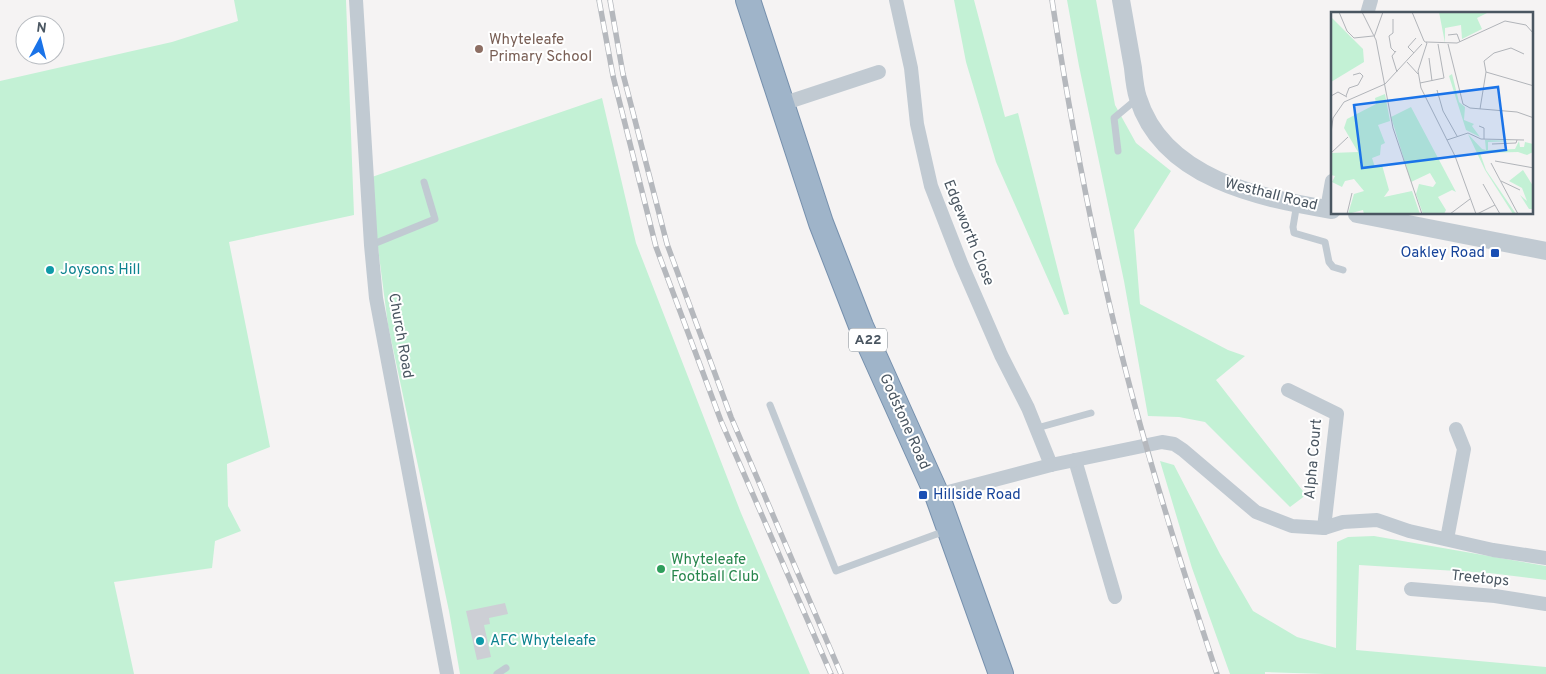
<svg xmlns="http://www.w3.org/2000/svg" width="1546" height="674" font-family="Overpass,sans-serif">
	<rect width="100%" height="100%" fill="#f5f3f3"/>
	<g fill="#c3f1d5">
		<polygon points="234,0 346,0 354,215 229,242 270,447 227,464 228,506 241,531 215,541 212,568 114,582 134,674 0,674 0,81 172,42 238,21"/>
		<polygon points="954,0 974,0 1005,117 1018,113 1069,314 1064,315 996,162 966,62"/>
		<polygon points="1067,0 1096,0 1115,105 1136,143 1171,171 1134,230 1140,304 1228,350 1245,356 1216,380 1306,495 1290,507 1205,422 1179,417 1148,416 1124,281 1079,66"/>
		<polygon points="602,98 636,243 741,513 810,674 460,674 449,611 388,325 369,178"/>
		<polygon points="1160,461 1174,465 1220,554 1253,611 1297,637 1336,648 1337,542 1348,537 1374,536 1546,566 1546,580 1489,573 1359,565 1356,650 1546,667 1546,674 1325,674 1265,672 1265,674 1230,674 1192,568"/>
	</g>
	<polygon fill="#cdcfd5" points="505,603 508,614 489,618 490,624 484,625 491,657 477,660 466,611"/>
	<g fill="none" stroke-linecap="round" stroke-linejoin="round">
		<defs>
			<polyline id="trunk" points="748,0 821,223 861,326 937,495 1001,674"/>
		</defs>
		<use href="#trunk" stroke="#7690ad" stroke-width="26"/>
		<g stroke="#c1cad2" stroke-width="7">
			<polyline points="1118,151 1114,118 1138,98"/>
			<polyline points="1297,203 1293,227 1294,233 1325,242 1329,262 1333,267 1343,270"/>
			<polyline points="371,245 435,219 424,182"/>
			<polyline points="770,405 836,571 945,531"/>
			<polyline points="1037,428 1091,413"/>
			<polyline points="497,674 506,668"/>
		</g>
		<g stroke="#c1cad2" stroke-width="14">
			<polyline points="356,0 371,245 376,298 447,674"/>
			<polyline points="896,0 911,68 917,124 931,186 961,263 1001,355 1028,408 1051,465"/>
			<polyline points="1367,14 1371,0"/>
			<polyline points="782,104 879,72"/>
			<polyline points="1327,209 1332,181"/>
			<polyline points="1288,390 1337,414 1324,528"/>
			<polyline points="1075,460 1115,597"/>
			<polyline points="937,495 1051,465 1162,442 1174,444 1183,450 1256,512 1292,526 1324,528 1343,522 1377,520 1409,531 1493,550 1546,558"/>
			<polyline points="1447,539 1464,449 1456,429"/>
			<polyline points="1411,589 1495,596 1546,604"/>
		</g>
		<g stroke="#c1cad2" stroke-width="18">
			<path d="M1121 0C1125 23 1129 45 1133 68 1134 78 1135 89 1138 98 1163 179 1260 198 1332 210"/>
			<polyline points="1357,214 1546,251"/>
		</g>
		<use href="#trunk" stroke="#9fb4c9" stroke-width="24"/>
		<defs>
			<g id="rail">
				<polyline points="599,0 613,76 656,247 721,421 831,674"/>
				<polyline points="610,0 623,74 667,244 731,417 841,674"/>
				<path d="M1052 0C1070 118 1092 236 1121 352 1148 461 1182 568 1217 674"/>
			</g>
		</defs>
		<use href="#rail" stroke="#b5b8bd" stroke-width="5.5"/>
		<use href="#rail" stroke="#fff" stroke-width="4" stroke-dasharray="11" stroke-linecap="butt"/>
	</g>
	<circle fill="#8d6e63" stroke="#fff" stroke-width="2" cx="479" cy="49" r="5"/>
	<g fill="#1a4fb4" stroke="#fff" stroke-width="2">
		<rect x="1490" y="248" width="10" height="10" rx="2.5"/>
		<rect x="918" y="490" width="10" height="10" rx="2.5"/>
	</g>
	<g fill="#0f9aa8" stroke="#fff" stroke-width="2">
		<circle cx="50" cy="270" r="5"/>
		<circle cx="480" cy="641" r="5"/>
	</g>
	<circle fill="#2e9e5b" stroke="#fff" stroke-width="2" cx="661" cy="569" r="5"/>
	<g text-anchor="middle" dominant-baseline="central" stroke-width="4" stroke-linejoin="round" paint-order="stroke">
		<rect fill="#fff" stroke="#808990" stroke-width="1" x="849" y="328.5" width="38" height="23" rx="4"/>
		<g font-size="14" font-weight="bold" fill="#4a5661">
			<text x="868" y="340">A22</text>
		</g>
		<g font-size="15" fill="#785e54" stroke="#fff" text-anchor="start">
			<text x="489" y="40">Whyteleafe<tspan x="489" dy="17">Primary School</tspan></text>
		</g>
		<g font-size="15" fill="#4a5661" stroke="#fff">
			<text transform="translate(1271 195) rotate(14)">Westhall Road</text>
			<text transform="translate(968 233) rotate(68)">Edgeworth Close</text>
			<text transform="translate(400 336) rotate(80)">Church Road</text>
			<text transform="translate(904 422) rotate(66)">Godstone Road</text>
			<text transform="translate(1314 459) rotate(-85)">Alpha Court</text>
			<text transform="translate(1480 579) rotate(6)">Treetops</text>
		</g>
		<g font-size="15" fill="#164399" stroke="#fff" text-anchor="end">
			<text x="1485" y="253">Oakley Road</text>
			<text x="933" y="495" text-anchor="start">Hillside Road</text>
		</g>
		<g font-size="15" fill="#0d838f" stroke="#fff" text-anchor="start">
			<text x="60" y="270">Joysons Hill</text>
			<text x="490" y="641">AFC Whyteleafe</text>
		</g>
		<g font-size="15" fill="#27864d" stroke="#fff" text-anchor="start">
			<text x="671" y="560">Whyteleafe<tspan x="671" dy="17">Football Club</tspan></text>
		</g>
	</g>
	<g transform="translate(1331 12)">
		<rect width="202" height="202" fill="#f5f3f3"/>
		<path d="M108 0H158L146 6 151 17 131 27 130 13 114 16V31ZM0 5 32 37 33 50 0 70ZM121 62 128 90 134 95 133 108 143 112 141 114 149 125 135 118 118 64ZM54 82 59 109 47 113 54 131 50 133 49 143 41 146 44 155 51 153 58 178 53 185 81 179 89 202H30H33L32 198 17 202 23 182 33 179 23 167 14 169 11 175 1 170 4 164 0 163V141L27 140 13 116 16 107 45 92 44 86ZM80 95 125 180 121 178 107 185 115 198 113 202H92L85 182 88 172 102 175 105 171 99 161 80 170 60 105ZM137 122 151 137 155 138 154 128 184 129 157 130V138L184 137 188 129 189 135H193L194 130 202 132V140L196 143 187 140 149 141 155 158 185 202H182L154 158ZM192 158 202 174V197H198L189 183 196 189 191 176 178 169Z" fill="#c3f1d5"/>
		<path fill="none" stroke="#b1b4b9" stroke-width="1" d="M8 0 16 19 23 26 42 24M31 0 45 28 62 116 91 202M81 0 93 29M62 7V21L58 24 60 36 64 40M117 23 126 22 129 30M43 25 52 0M93 29 96 31 87 59 90 76 124 144 145 202M95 30 126 31 174 9 195 13 203 22M117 32 132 92 139 96 186 100 203 106M65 39 61 44 66 60M83 41 77 35 85 26M98 46 101 69M76 50 87 62M155 60 153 49 163 41 180 36 193 42M89 71 113 66 107 32M106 78 112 99 126 124M0 84 7 80 16 85M15 84 18 76 27 73 32 64 29 61 22 63M149 97 155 60 203 74M148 114 153 116V127M0 121 2 106 13 90 54 72 91 32M116 128 137 121 150 127 193 128M161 132 185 131 186 128M0 141 17 125M164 149 203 156M160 151 187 202M170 169 189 178M152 172 169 202M16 202 21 181M119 202 139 187M146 202 164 193"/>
		<path fill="#1a73e8" fill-opacity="0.15" stroke="#1a73e8" stroke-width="2.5" d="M167 75 175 138 31 156 23 93Z"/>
		<rect width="202" height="202" fill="none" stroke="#4a5661" stroke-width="2.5"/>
	</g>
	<g transform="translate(40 40) rotate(7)"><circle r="24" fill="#ffffff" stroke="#b7bbc0"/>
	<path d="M0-4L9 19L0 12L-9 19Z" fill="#1a73e8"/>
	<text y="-8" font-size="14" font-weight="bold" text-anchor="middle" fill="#4a5661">N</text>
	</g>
</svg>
